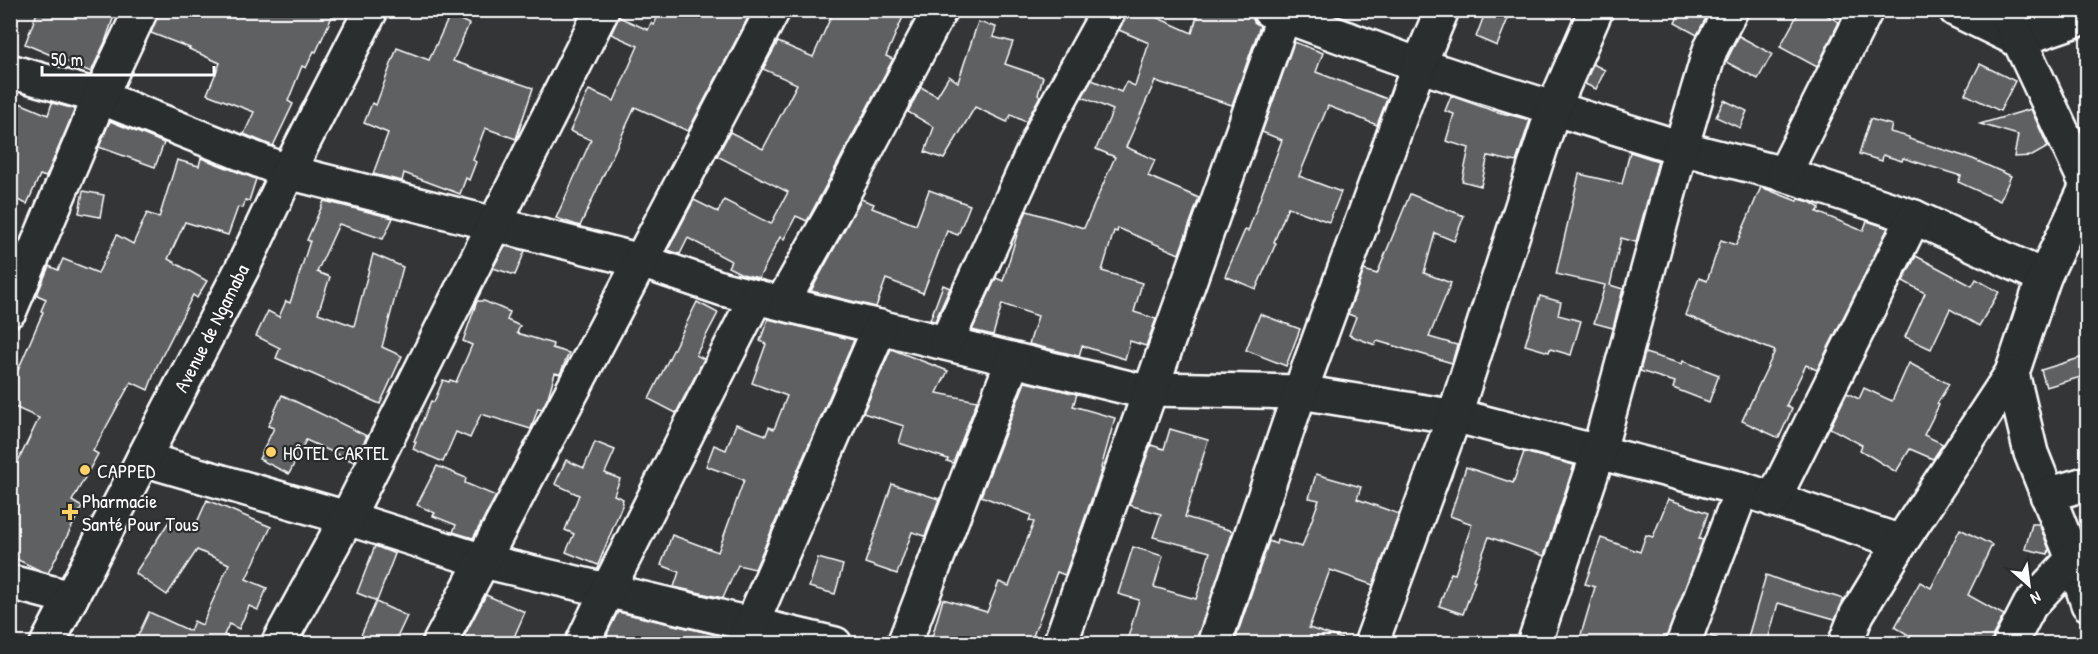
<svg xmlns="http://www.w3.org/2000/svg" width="2098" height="654" font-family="'Patrick Hand',sans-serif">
	<rect width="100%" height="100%" fill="#333536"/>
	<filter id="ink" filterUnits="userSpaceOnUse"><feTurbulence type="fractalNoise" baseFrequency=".0167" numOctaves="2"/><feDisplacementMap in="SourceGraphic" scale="12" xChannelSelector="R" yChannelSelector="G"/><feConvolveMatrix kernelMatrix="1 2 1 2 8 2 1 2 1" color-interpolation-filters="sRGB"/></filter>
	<g filter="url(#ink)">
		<g fill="#5f6162" stroke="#fff" stroke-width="1.5">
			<polygon points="38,10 116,10 105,42 91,72 25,44"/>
			<polygon points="159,10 335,10 316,52 314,51 306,68 302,66 288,101 293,104 273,146 244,134 254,112 207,94 220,63 189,49 190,48 151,33"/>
			<polygon points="660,10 752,10 688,131 635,107 580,226 556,218 591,140 570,131 589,90 614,101 638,46 611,34 619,17 648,30 651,23 654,25"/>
			<polygon points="834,10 906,10 886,56 893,59 807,221 796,216 784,239 780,237 759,278 742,274 728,267 731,261 688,238 680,254 668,250 694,200 718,212 724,200 771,224 788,192 717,156 730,132 763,149 797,84 763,69 778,42 813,57"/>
			<polygon points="1128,10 1140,10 1192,33 1199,10 1246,10 1251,12 1254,22 1260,26 1232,105 1155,81 1126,147 1155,160 1148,176 1199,198 1179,254 1118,228 1117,232 1114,231 1102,271 1142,283 1134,312 1156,319 1146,346 1130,341 1125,359 1082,346 1079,356 1029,344 1038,316 1002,304 993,335 972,330 996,278 1003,281 1019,228 1027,211 1084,228 1115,157 1096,149 1113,110 1082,97 1092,80 1121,92 1126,82 1135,86 1149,43 1119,30"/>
			<polygon points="1486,10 1494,10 1509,16 1497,46 1476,37"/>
			<polygon points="1681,10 1710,10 1697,35 1675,23"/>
			<polygon points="1800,10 1818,10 1839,22 1817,67 1780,47"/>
			<polygon points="450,15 469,24 453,61 533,88 516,139 485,128 473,160 476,162 469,180 466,178 460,194 404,173 402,181 373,174 388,133 364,123 372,103 376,105 397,48 429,60"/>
			<polygon points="978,22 996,27 993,37 1013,42 1005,64 1043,77 1038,95 1040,96 1026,122 1011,115 1007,122 975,107 944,159 925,152 934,127 908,112 921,87 937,96 949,76 958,82"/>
			<polygon points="1739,36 1772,54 1758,79 1726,62"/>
			<polygon points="1294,42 1323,53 1316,72 1387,99 1377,125 1328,106 1299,176 1341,192 1329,222 1288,207 1274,242 1276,243 1256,289 1225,276 1245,230 1248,231 1282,140 1262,132"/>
			<polygon points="1593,64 1605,70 1596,89 1585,84"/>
			<polygon points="1980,64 2015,81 2000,111 1965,94"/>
			<polygon points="1451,96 1494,111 1530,120 1516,162 1488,156 1481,186 1462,181 1469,148 1446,141 1454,114 1445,111"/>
			<polygon points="10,99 48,115 52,103 75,109 46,177 40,175 27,204 10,197"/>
			<polygon points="1724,100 1747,111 1740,128 1716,117"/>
			<polygon points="2031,109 2048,147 2032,156 2014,157 2018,135 1980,124"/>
			<polygon points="1870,119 1892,125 1890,132 1909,137 1909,139 1973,159 2011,176 2000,201 1958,182 1961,176 1903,158 1902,161 1883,155 1882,161 1859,154"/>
			<polygon points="110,121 164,143 155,167 99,147"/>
			<polygon points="1630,152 1658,161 1636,242 1621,238 1610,285 1623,289 1613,328 1594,323 1605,285 1556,274 1579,174 1622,184"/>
			<polygon points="201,158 256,179 249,201 245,200 243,208 238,207 228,235 185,222 168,259 207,281 197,298 193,295 157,366 148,390 131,382 93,451 98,454 72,501 82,507 48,573 39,570 10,556 10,478 39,418 10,405 10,367 18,370 43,312 41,311 46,299 37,295 49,266 58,270 63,259 98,273 117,235 133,244 147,213 159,218 177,160 199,166"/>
			<polygon points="1761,187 1797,201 1799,199 1810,202 1820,208 1817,212 1863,231 1867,221 1888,228 1817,370 1806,365 1786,406 1792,409 1779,438 1742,421 1775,351 1685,315 1699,278 1707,281 1721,240 1736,245"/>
			<polygon points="929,190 970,205 958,235 947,231 923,293 886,279 876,307 811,291 861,199 874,204 872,208 916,225"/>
			<polygon points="83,191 104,195 100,217 79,213"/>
			<polygon points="1410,194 1464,216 1454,241 1435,233 1424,273 1451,283 1429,337 1457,345 1452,363 1377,341 1375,345 1349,335 1356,317 1348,314 1364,270 1377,274"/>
			<polygon points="324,201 393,218 383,239 339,224 317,272 330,277 318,313 354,326 373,254 403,267 382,347 402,356 380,404 276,358 280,348 256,336 268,311 279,317 286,301 290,303 310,241 307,240"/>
			<polygon points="505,246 525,251 515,275 493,268"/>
			<polygon points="1916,256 1972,286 1976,279 1999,292 1979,326 1950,309 1931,349 1905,337 1925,293 1903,281"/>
			<polygon points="943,285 950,288 935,321 930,320"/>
			<polygon points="1540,296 1561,302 1558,315 1581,321 1571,355 1550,349 1549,352 1525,345"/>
			<polygon points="477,301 484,301 510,312 507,320 520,326 517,333 553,344 552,348 569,353 560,374 555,373 548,397 542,409 538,408 531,429 481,414 470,438 456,432 443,462 413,449 416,442 414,441 431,401 434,402 443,380 449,382 450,380 456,382 472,345 463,341"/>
			<polygon points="697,302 718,313 696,355 704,359 676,413 649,399"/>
			<polygon points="1260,314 1300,329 1286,366 1246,350"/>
			<polygon points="768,319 854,340 755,569 738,565 723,598 674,587 679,572 661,565 672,535 718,552 744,480 706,466 714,445 726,450 736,424 766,435 769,427 774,429 787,396 752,383 766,344 760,341"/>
			<polygon points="891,349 948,371 937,393 977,401 953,463 947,461 948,459 899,443 904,426 863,413"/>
			<polygon points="1645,353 1682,364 1683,361 1719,375 1709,402 1673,388 1675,382 1640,371"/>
			<polygon points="2083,357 2088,375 2046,387 2041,370"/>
			<polygon points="1909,363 1949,384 1937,404 1939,405 1924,435 1943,444 1933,459 1910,449 1896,472 1860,450 1862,445 1830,428 1847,393 1859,399 1864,388 1892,401"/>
			<polygon points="1025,382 1077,394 1073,406 1115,418 1101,468 1102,469 1065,575 1057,572 1030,644 930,644 943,599 987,612 999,582 1009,586 1034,522 1029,521 1031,515 981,496"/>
			<polygon points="282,395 367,436 354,462 306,440 289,474 259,459 274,428 268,426"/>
			<polygon points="1170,429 1208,440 1185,517 1233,531 1196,644 1126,644 1139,600 1118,594 1133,547 1163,556 1154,587 1196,599 1210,552 1153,537 1161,514 1129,505 1151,445 1164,449"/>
			<polygon points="595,442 615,450 605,473 620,479 614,495 623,499 622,503 623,503 598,565 566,552 574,534 565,530 579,495 555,484 566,460 584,468"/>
			<polygon points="1524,452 1574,465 1544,556 1489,537 1473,580 1475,581 1463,614 1439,606 1451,573 1455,574 1472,524 1450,516 1466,467 1513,483"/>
			<polygon points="437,466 466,478 465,483 496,496 473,538 453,532 456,525 433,516 435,513 417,505"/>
			<polygon points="1316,474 1361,487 1357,499 1399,514 1373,585 1330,570 1309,628 1346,640 1345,644 1234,644 1269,541 1276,544 1277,540 1302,547 1319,500 1309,498"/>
			<polygon points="892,484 939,499 925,536 912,532 897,574 865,563"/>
			<polygon points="1668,499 1708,513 1699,539 1703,540 1665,644 1598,644 1580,638 1595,587 1585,584 1601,538 1640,552 1646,535 1653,537"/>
			<polygon points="207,500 271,527 246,579 267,588 258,610 249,606 239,629 229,624 224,635 242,644 134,644 149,612 190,631 194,621 202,625 229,564 197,550 167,595 135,573 172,517 195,527"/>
			<polygon points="2032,524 2039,524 2049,549 2048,554 2025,549"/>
			<polygon points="1960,529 1992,545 1968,595 2004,615 1993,635 1992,644 1924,644 1895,627 1920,582 1931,588"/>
			<polygon points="375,546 395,554 377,601 357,593"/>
			<polygon points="818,558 843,565 835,594 809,587"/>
			<polygon points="1766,575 1785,582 1844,599 1835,619 1778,603 1767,644 1746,644"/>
			<polygon points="486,595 525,612 511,644 460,644"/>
			<polygon points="376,602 407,616 394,644 357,644"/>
			<polygon points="618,612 726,637 725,644 606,644 608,632"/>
			<polygon points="1706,635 1717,638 1716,644 1703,644"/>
		</g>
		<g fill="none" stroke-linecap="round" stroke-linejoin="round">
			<defs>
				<g id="minor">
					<polyline points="1269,10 1419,65 1476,84 1681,148 1784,174 1914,217 2044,277"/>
					<polyline points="1956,10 2018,40 2088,16"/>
					<polyline points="2005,10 2088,187"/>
					<polyline points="10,71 100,97 288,172 641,261 723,289 1150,393"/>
					<polyline points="1784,174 1866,10"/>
					<polyline points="2088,184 2044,277 2012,373 2031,453 2073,559 2088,604"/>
					<polyline points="782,303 834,211 940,10"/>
					<polyline points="10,310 100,97 141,10"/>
					<polyline points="946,343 1045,126 1109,10"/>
					<polyline points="1150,389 1300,392 1469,419 1742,489 1901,542"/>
					<polyline points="143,459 347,518 483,561 835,644"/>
					<polyline points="2047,495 2088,483"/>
					<polyline points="1773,500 1914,217"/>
					<polyline points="10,582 71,598"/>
					<polyline points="47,644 244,265 288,172 371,10"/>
					<polyline points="278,644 347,518 602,10"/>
					<polyline points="439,644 773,10"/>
					<polyline points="582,644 607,591 756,297"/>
					<polyline points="743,644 880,327"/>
					<polyline points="904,644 1013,360"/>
					<polyline points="1060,644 1286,10"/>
					<polyline points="1214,644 1300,392 1419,65 1442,10"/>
					<polyline points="1371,644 1454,417 1554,107 1596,10"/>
					<polyline points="1534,644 1599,451 1681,148 1710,50 1731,10"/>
					<polyline points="1683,644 1742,489"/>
					<polyline points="1845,644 1857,614 1901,542 2012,373"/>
					<polyline points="2010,644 2030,605 2073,559"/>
				</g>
			</defs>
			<use href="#minor" stroke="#fff" stroke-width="38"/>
			<use href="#minor" stroke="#2a2d2e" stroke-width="33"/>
		</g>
	</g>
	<g fill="#ffd166" stroke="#2a2d2e" stroke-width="2">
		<circle cx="271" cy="452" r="6"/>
		<circle cx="85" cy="470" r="6"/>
		<path d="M67 503h6v6h6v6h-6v6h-6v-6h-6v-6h6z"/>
	</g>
	<g text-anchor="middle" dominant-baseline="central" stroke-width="4.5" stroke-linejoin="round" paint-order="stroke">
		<g font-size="20" fill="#fff" stroke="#2a2d2e">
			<text transform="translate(211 328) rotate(-63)">Avenue de Ngamaba</text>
		</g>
		<g font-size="20" fill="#fff" stroke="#2a2d2e" text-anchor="start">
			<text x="283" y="452">HÔTEL CARTEL</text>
			<text x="97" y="470">CAPPED</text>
			<text x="82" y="500">Pharmacie<tspan x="82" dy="23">Santé Pour Tous</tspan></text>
		</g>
	</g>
	<rect width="2098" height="654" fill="none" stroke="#2a2d2e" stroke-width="36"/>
	<rect x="18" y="18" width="2062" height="618" fill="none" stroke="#fff" stroke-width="2" filter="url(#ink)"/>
	<g transform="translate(2029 585) rotate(152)" stroke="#2a2d2e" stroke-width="4.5" paint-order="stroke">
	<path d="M0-4.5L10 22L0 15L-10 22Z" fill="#ffffff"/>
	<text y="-9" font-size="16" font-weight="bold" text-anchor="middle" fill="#ffffff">N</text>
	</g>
	<path d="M42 66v9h172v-9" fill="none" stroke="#ffffff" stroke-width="3"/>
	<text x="51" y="66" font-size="18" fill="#ffffff" stroke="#2a2d2e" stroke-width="4.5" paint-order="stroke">50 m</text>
</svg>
